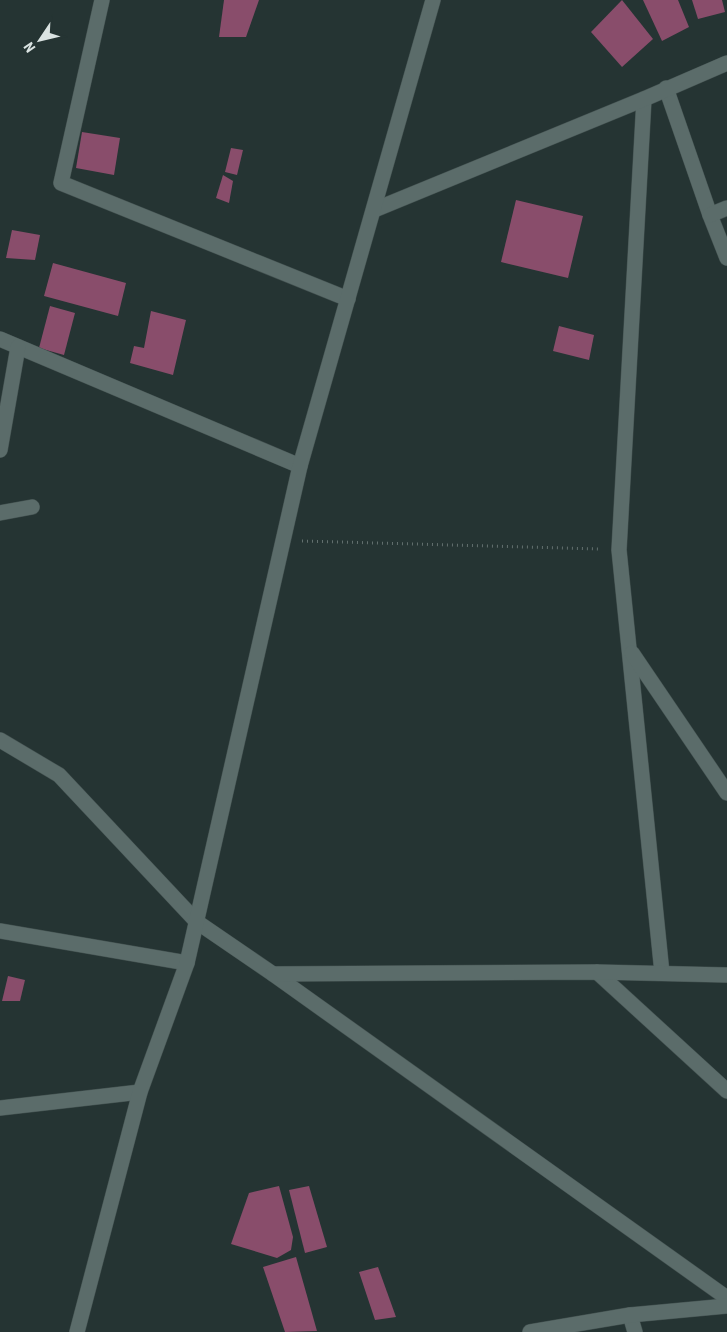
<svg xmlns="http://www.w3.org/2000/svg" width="727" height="1332" font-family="'Roboto Condensed',sans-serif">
	<rect width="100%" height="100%" fill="#253433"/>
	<g fill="#894d6b">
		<polygon points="224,0 259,0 246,37 219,37"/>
		<polygon points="622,0 653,39 622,67 591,32"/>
		<polygon points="643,0 678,0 689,27 662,41"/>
		<polygon points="692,0 722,0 725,12 698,19"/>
		<polygon points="82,132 120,138 114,175 76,168"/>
		<polygon points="231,148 243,150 237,175 225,172"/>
		<polygon points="223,175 233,181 229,203 216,198"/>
		<polygon points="516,200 583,216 568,278 501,262"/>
		<polygon points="12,230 40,235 35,260 6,258"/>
		<polygon points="53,263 126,283 118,316 44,296"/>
		<polygon points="50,306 75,313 64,355 39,348"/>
		<polygon points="151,311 186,320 173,375 130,363 134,346 144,348"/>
		<polygon points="559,326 594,335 589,360 553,351"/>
		<polygon points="8,976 25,980 20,1001 2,1001"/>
		<polygon points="279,1186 293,1237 291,1250 277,1258 231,1244 249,1193"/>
		<polygon points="309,1186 327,1247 305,1253 289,1190"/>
		<polygon points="296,1257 317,1331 285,1332 263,1267"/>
		<polygon points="378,1267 396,1317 375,1320 359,1272"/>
	</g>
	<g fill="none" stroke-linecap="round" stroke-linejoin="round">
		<defs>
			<g id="minor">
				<polyline points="102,0 61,183 348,299"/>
				<polyline points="666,88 710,215 727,258"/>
				<polyline points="644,99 619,550 662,973"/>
				<polyline points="374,210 644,99 727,63"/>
				<polyline points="710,215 727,208"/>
				<polyline points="0,339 300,466"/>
				<polyline points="0,450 18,347"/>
				<polyline points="0,513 32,507"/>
				<polyline points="632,653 727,793"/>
				<polyline points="0,740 59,775 197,922 273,974 727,1298"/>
				<polyline points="0,931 187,963"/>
				<polyline points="597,972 727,1091"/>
				<polyline points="273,974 597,972 727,975"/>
				<polyline points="0,1108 140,1092"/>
				<polyline points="630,1315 635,1332"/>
				<polyline points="77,1332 140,1092 187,963 300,466 433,0"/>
				<polyline points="530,1332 630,1315 727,1306"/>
			</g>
		</defs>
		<use href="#minor" stroke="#42504f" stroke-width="16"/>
		<polyline stroke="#63706f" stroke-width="3" stroke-dasharray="1 4" stroke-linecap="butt" points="302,541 600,549"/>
		<use href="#minor" stroke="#5b6c6a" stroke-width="15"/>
	</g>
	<g transform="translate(40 40) rotate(235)" stroke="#253433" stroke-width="4" paint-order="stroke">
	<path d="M0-4L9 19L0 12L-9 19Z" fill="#dae3e2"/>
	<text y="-8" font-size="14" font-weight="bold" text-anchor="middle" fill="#dae3e2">N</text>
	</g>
</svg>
